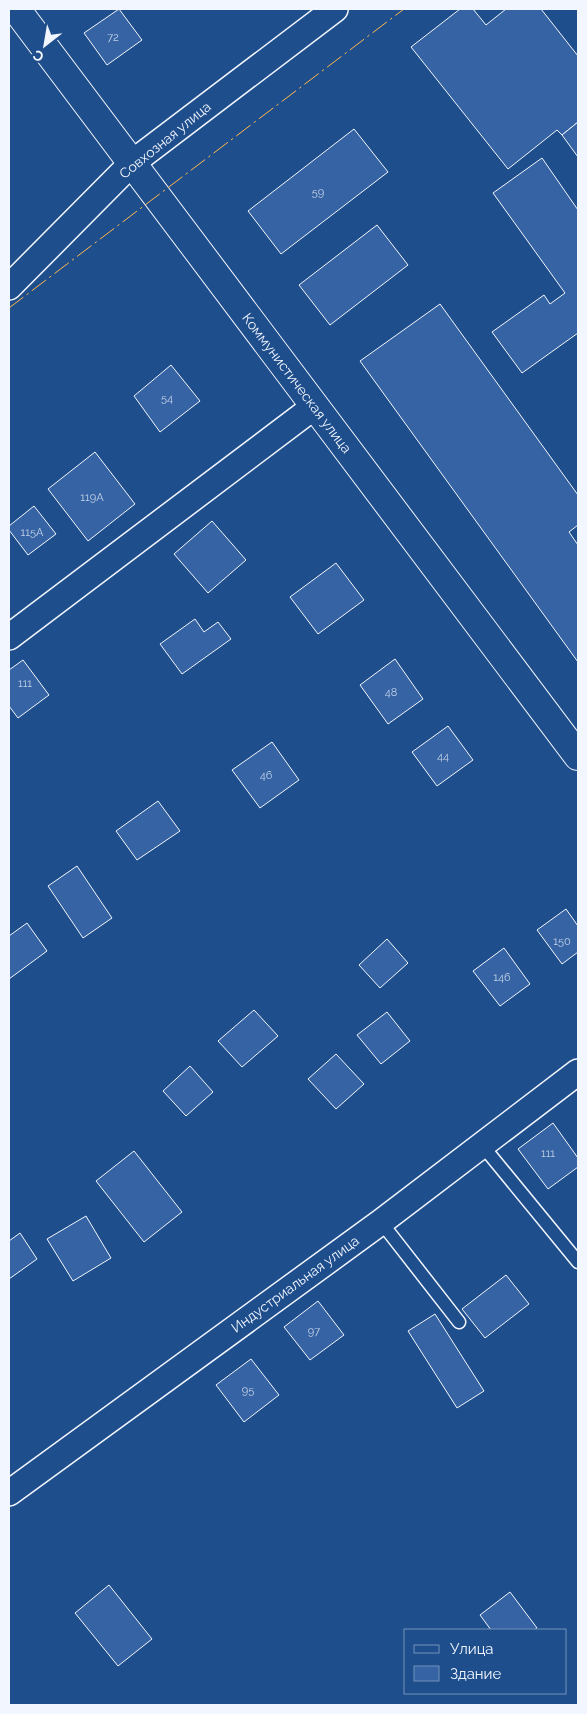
<svg xmlns="http://www.w3.org/2000/svg" width="587" height="1714" font-family="Raleway,sans-serif">
	<rect width="100%" height="100%" fill="#1f4e8c"/>
	<g fill="#3563a3" stroke="#f2f6ff">
		<polygon points="119,9 142,40 107,65 84,33"/>
		<polygon points="460,9 473,9 486,25 506,9 541,9 578,56 578,122 562,135 557,130 508,169 411,47"/>
		<polygon points="578,122 578,157 562,135"/>
		<polygon points="354,129 388,172 281,254 248,211"/>
		<polygon points="542,158 578,210 578,333 522,373 492,332 544,295 550,304 565,293 493,193"/>
		<polygon points="377,225 408,265 330,325 299,285"/>
		<polygon points="440,304 578,495 578,525 569,532 578,545 578,662 360,361"/>
		<polygon points="171,365 200,401 160,432 134,396"/>
		<polygon points="95,452 135,504 88,541 48,489"/>
		<polygon points="34,506 56,534 28,555 9,530 9,526"/>
		<polygon points="212,521 246,560 208,593 174,554"/>
		<polygon points="336,563 364,600 318,634 290,597"/>
		<polygon points="195,619 204,632 218,622 231,639 182,674 160,644"/>
		<polygon points="395,659 423,699 388,724 360,685"/>
		<polygon points="23,660 49,695 18,718 9,706 9,670"/>
		<polygon points="448,726 473,760 437,786 412,752"/>
		<polygon points="272,742 299,780 260,808 232,770"/>
		<polygon points="158,801 180,831 137,860 116,831"/>
		<polygon points="77,866 112,918 83,938 48,886"/>
		<polygon points="566,909 578,926 578,952 562,964 537,930"/>
		<polygon points="27,923 47,951 9,979 9,936"/>
		<polygon points="387,939 408,963 380,988 359,965"/>
		<polygon points="504,948 530,984 500,1006 473,971"/>
		<polygon points="254,1010 278,1036 242,1067 218,1041"/>
		<polygon points="387,1012 410,1041 381,1064 357,1035"/>
		<polygon points="336,1054 364,1084 336,1109 308,1079"/>
		<polygon points="190,1066 213,1092 186,1116 163,1091"/>
		<polygon points="553,1123 578,1158 578,1167 548,1189 518,1149"/>
		<polygon points="134,1151 182,1212 144,1242 96,1181"/>
		<polygon points="86,1216 111,1258 73,1281 47,1239"/>
		<polygon points="20,1233 37,1259 9,1279 9,1241"/>
		<polygon points="506,1275 529,1304 485,1338 462,1309"/>
		<polygon points="318,1301 344,1335 310,1360 284,1327"/>
		<polygon points="435,1314 484,1391 457,1408 408,1331"/>
		<polygon points="251,1359 279,1395 244,1422 216,1385"/>
		<polygon points="109,1585 152,1639 118,1666 75,1613"/>
		<polygon points="510,1592 537,1628 534,1630 491,1630 480,1615"/>
	</g>
	<g fill="none" stroke-linecap="round" stroke-linejoin="round">
		<defs>
			<g id="lane">
				<polyline points="482,1145 578,1262"/>
				<polyline points="381,1222 459,1322"/>
			</g>
			<g id="street">
				<polyline points="9,287 132,163 335,9"/>
				<polyline points="9,637 315,406"/>
				<polyline points="9,1493 381,1222 578,1072"/>
			</g>
			<polyline id="secondary" points="16,9 578,756"/>
		</defs>
		<use href="#lane" stroke="#f2f6ff" stroke-width="15"/>
		<use href="#street" stroke="#f2f6ff" stroke-width="28"/>
		<use href="#secondary" stroke="#f2f6ff" stroke-width="30"/>
		<use href="#lane" stroke="#1f4e8c" stroke-width="12"/>
		<use href="#street" stroke="#1f4e8c" stroke-width="25"/>
		<use href="#secondary" stroke="#1f4e8c" stroke-width="28"/>
		<polyline stroke="#ffb74d" stroke-width="1" stroke-dasharray="18 4 2.5 4" stroke-linecap="butt" points="9,308 404,9"/>
	</g>
	<g text-anchor="middle" dominant-baseline="central" stroke-width="4" stroke-linejoin="round" paint-order="stroke">
		<g font-size="11" fill="#c3d1e8">
			<text x="113" y="37">72</text>
			<text x="318" y="192">59</text>
			<text x="167" y="398">54</text>
			<text x="92" y="497">119А</text>
			<text x="32" y="532">115А</text>
			<text x="25" y="683">111</text>
			<text x="391" y="692">48</text>
			<text x="443" y="756">44</text>
			<text x="266" y="775">46</text>
			<text x="562" y="941">150</text>
			<text x="502" y="977">146</text>
			<text x="548" y="1153">111</text>
			<text x="314" y="1331">97</text>
			<text x="248" y="1390">95</text>
		</g>
		<g font-size="14" fill="#f2f6ff" stroke="#1f4e8c">
			<text transform="translate(165 140) rotate(-39)">Совхозная улица</text>
			<text transform="translate(297 383) rotate(53)">Коммунистическая улица</text>
			<text transform="translate(295 1284) rotate(-36)">Индустриальная улица</text>
		</g>
	</g>
	<rect width="587" height="1714" fill="none" stroke="#f2f6ff" stroke-width="20"/>
	<rect x="404" y="1629" width="162" height="65" fill="#1f4e8c" stroke="#7391ba"/>
	<rect x="414" y="1645" width="25" height="8" fill="#1f4e8c" stroke="#7391ba"/>
	<text x="450" y="1654" font-size="15" fill="#f2f6ff">Улица</text>
	<rect x="414" y="1666" width="25" height="15" fill="#3563a3" stroke="#7391ba"/>
	<text x="450" y="1679" font-size="15" fill="#f2f6ff">Здание</text>
	<g transform="translate(45 45) rotate(211)" stroke="#1f4e8c" stroke-width="4" paint-order="stroke">
	<path d="M0-4L9 19L0 12L-9 19Z" fill="#f2f6ff"/>
	<text y="-8" font-size="14" font-weight="bold" text-anchor="middle" fill="#f2f6ff">С</text>
	</g>
</svg>
